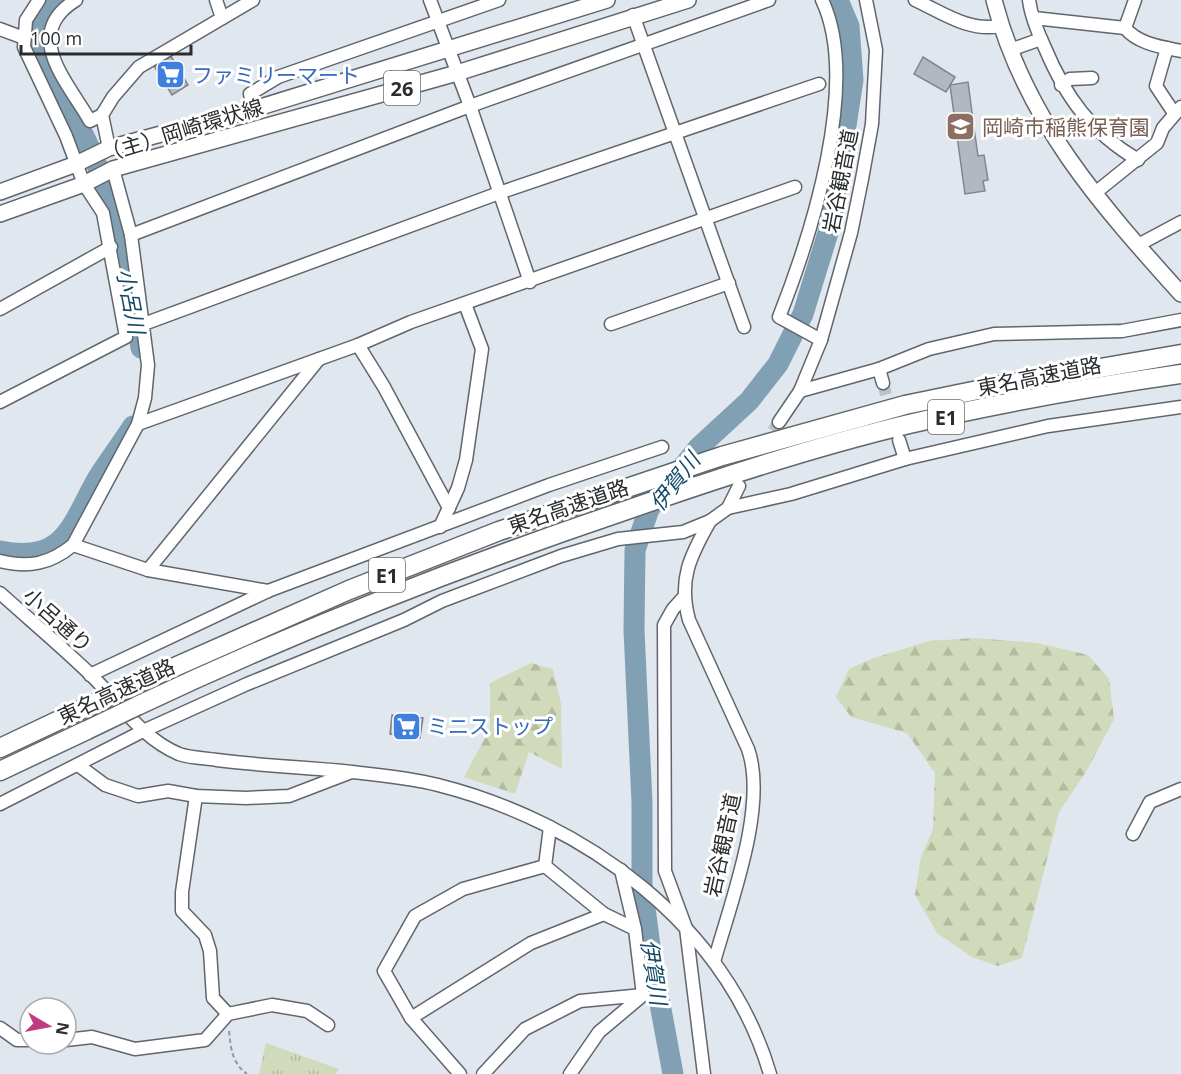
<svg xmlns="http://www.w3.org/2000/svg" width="1181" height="1074" font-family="'Open Sans','Noto Sans JP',sans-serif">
	<defs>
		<pattern id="forest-firs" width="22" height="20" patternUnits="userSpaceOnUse" patternTransform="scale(1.5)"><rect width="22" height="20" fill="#d1dabb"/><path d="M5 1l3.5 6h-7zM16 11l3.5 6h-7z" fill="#b4bba1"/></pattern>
		<pattern id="park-tufts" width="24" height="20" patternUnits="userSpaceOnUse" patternTransform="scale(1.5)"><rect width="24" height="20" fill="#d1dabb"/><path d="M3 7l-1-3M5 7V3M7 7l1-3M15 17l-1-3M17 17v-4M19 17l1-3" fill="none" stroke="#b4bba1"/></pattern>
	</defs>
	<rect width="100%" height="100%" fill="#e0e7ee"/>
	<g fill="url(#forest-firs)">
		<polygon points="975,638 1037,643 1088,655 1109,679 1114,719 1086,772 1059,812 1022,958 998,966 972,957 937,933 915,895 921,857 933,829 935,773 907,733 851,717 836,697 849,669 871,659 929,641"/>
		<polygon points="531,663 553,669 561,704 562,769 529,752 515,794 464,777 490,729 490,683"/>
	</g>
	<polygon fill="url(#park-tufts)" points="266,1043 339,1069 336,1074 259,1074"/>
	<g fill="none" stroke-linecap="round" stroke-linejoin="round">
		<g stroke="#82a0b4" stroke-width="21">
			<path d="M57 0 42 14C30 55 54 81 73 115 113 186 131 269 141 348"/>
			<path d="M0 551C67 565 72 521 99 476 110 459 122 443 133 426"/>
			<polyline points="673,1074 652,961 642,885 642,803 634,630 635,550 649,509 698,448 749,401 778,364 803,314 831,223 853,80 849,26 838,0"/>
		</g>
	</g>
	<g fill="#b2b8bf" stroke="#80868c" stroke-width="1.5">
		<polygon points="171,56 188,85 172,95 154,66"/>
		<polygon points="923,57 955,77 946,92 914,74"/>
		<polygon points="968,82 973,120 960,122 962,130 974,128 978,156 984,155 988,180 983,181 985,191 965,194 950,85"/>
		<polygon points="392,715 423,718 420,738 390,734"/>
	</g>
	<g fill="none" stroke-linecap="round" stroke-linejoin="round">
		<g stroke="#bcc2c8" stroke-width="12" stroke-dasharray="12 6" stroke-linecap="butt">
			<polyline points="883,383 892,417"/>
			<polyline points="763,446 779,422"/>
		</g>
		<defs>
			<g id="minor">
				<path d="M76 0C21 34 67 81 90 121L102 115"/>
				<polyline points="216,0 222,18"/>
				<polyline points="430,0 470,106 530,282"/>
				<path d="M915 0C943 13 969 32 1000 26"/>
				<path d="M1029 0C1031 16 1038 33 1045 48 1066 98 1091 132 1138 160"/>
				<path d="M1135 0 1125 28C1138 44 1162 47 1181 51"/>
				<polyline points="633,15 744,327"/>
				<polyline points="1034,18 1125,28"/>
				<polyline points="0,29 24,38"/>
				<polyline points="1167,48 1156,86 1174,113"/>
				<polyline points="1010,50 1041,39"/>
				<polyline points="1061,85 1070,79 1092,78"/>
				<polyline points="254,109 250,94 278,77 499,0"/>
				<polyline points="109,148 102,115 113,97 139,67 253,0"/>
				<polyline points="1095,193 1157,143 1163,128 1181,107"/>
				<polyline points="131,235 470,106 769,0"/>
				<polyline points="1138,245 1181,222"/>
				<polyline points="0,309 111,247"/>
				<polyline points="611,324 729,283"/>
				<polyline points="141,325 499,193 819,84"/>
				<path d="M821 340 779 317C811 236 861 82 822 0"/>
				<polyline points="358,345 384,387 449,508"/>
				<polyline points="879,369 883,383"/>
				<polyline points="800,391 879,369 929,349 994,334 1122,331 1181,320"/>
				<polyline points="0,402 126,337 103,213 84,184 66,136 24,47 26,20 39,0"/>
				<polyline points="779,422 800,391 821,340 851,233 862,179 872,124 876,50 866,0"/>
				<polyline points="138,424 358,345 411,322 795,187"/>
				<polyline points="899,440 905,459"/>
				<polyline points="728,508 739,486"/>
				<path d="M710 521C690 556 678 580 689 620L748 749C768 806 730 904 714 962"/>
				<polyline points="440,527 458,488 466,460 482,349 465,304"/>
				<polyline points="73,545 148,570 268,591"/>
				<path d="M0 561C29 568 50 564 73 545L138 424 145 398 148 365 131 235 113 169"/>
				<polyline points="148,570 319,359"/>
				<path d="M0 593C30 620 61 646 90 674 119 702 141 738 179 754 190 758 205 758 217 760 262 766 307 767 352 772 380 775 411 778 438 785 584 822 726 924 770 1074"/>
				<polyline points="683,598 673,609 664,625 665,871 686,928 704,1074"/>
				<polyline points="90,675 268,591 549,485 662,447"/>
				<polyline points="78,765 105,785 138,796 168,791 196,796 246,798 289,796 349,773"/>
				<polyline points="196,796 182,892 182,911 205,935 210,951 213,998 228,1014"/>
				<polyline points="0,804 143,731 247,684 404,620 442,601 561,556 618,539 683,532 710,521 728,508 791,494 905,459 1048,426 1181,407"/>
				<polyline points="1133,834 1150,802 1181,789"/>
				<polyline points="545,866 604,914 635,929"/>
				<polyline points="545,866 550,827"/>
				<polyline points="411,1018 531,943 604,914"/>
				<polyline points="0,1028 17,1040 30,1040"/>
				<polyline points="66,1040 92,1037 135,1049 205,1040 228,1014 272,1005 307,1011 328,1025"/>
				<polyline points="460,1074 411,1018 384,971 415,916 463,889 545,866"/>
				<polyline points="483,1074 525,1029 580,1001 643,995"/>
				<polyline points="570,1074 599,1032 643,995 635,929 621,870"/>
			</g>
			<g id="major">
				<path d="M994 0C1025 120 1100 204 1181 294"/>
				<polyline points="0,192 76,164 109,148 254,109 607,0"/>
				<polyline points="0,214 84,184 113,169 457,73 688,0"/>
			</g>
			<g id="highway">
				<polyline points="125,689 349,590 499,531 722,456 905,405 1002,385 1181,354"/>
				<path d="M137 706C296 631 458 567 624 511 718 478 812 447 909 424 999 403 1090 387 1181 374"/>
				<polyline points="0,748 74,713"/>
				<polyline points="0,771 87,730"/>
			</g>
		</defs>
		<use href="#minor" stroke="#60666c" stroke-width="15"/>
		<use href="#major" stroke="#60666c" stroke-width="18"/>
		<use href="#highway" stroke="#60666c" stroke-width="21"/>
		<path stroke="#92989d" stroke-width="2" stroke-dasharray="4.5 3" stroke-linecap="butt" d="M229 1031C231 1049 232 1063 247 1074"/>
		<use href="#minor" stroke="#fff" stroke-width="12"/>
		<use href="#major" stroke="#fff" stroke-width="15"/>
		<use href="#highway" stroke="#fff" stroke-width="18"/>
		<defs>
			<g id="highway-bridge">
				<polyline points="74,713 125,689"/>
				<polyline points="87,730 137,706"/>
			</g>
		</defs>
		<use href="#highway-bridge" stroke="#60666c" stroke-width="21" stroke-linecap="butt"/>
		<use href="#highway-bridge" stroke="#fff" stroke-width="18"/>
	</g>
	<defs>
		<symbol id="supermarket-square" viewBox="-11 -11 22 22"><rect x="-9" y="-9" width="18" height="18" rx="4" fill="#3f7fe0" stroke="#fff"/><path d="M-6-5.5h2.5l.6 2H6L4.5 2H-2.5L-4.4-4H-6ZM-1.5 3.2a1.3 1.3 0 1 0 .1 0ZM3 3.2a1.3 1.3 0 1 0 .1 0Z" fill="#fff"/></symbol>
		<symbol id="school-square" viewBox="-11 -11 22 22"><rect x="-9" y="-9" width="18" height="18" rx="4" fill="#8d6e63" stroke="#fff"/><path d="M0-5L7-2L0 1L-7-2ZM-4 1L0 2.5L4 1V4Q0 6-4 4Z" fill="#fff"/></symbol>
	</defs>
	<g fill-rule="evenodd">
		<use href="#supermarket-square" x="154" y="58" width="33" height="33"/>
		<use href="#school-square" x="944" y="110" width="33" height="33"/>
		<use href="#supermarket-square" x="390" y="710" width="33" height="33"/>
	</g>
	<g text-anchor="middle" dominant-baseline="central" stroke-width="6" stroke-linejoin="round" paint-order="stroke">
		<g fill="#fff" stroke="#6a6c6d" stroke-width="1.5">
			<rect x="384" y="71" width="36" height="34" rx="4.5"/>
			<rect x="928" y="400" width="36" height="34" rx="4.5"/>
			<rect x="369" y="558" width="36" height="34" rx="4.5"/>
		</g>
		<g font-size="20" font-weight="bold" fill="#2a2d2f">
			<text x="402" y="88">26</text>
			<text x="946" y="417">E1</text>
			<text x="387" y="575">E1</text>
		</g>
		<g font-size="21" fill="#366cbe" stroke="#fff" text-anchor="start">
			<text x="192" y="75">ファミリーマート</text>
			<text x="427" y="726">ミニストップ</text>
		</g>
		<g font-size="21" fill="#785e54" stroke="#fff" text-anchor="start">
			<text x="982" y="127">岡崎市稲熊保育園</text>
		</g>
		<g font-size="21" fill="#2a2d2f" stroke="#fff">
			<text transform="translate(182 130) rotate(-17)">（主）岡崎環状線</text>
			<text transform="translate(840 181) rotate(-79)">岩谷観音道</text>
			<text transform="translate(1039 376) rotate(-11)">東名高速道路</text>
			<text transform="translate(568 506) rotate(-19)">東名高速道路</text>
			<text transform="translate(58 620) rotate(42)">小呂通り</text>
			<text transform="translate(116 691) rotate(-25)">東名高速道路</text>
			<text transform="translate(722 845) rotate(-78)">岩谷観音道</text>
		</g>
		<g font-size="22" font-style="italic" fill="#144a68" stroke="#fff">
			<text transform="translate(132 301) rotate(79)">小呂川</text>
			<text transform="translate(674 481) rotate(-52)">伊賀川</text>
			<text transform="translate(655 972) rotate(81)">伊賀川</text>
		</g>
	</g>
	<g transform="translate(48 1026) rotate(100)"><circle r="28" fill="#ffffff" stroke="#aaabac" stroke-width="1.5"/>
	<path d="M0-4.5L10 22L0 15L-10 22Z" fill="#c03c7f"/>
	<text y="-9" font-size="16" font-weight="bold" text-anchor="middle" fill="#2a2d2f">N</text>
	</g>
	<path d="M21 45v9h170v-9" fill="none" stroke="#2a2d2f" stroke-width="3"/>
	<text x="30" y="45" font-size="18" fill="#2a2d2f" stroke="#ffffff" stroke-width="4.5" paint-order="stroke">100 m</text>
</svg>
